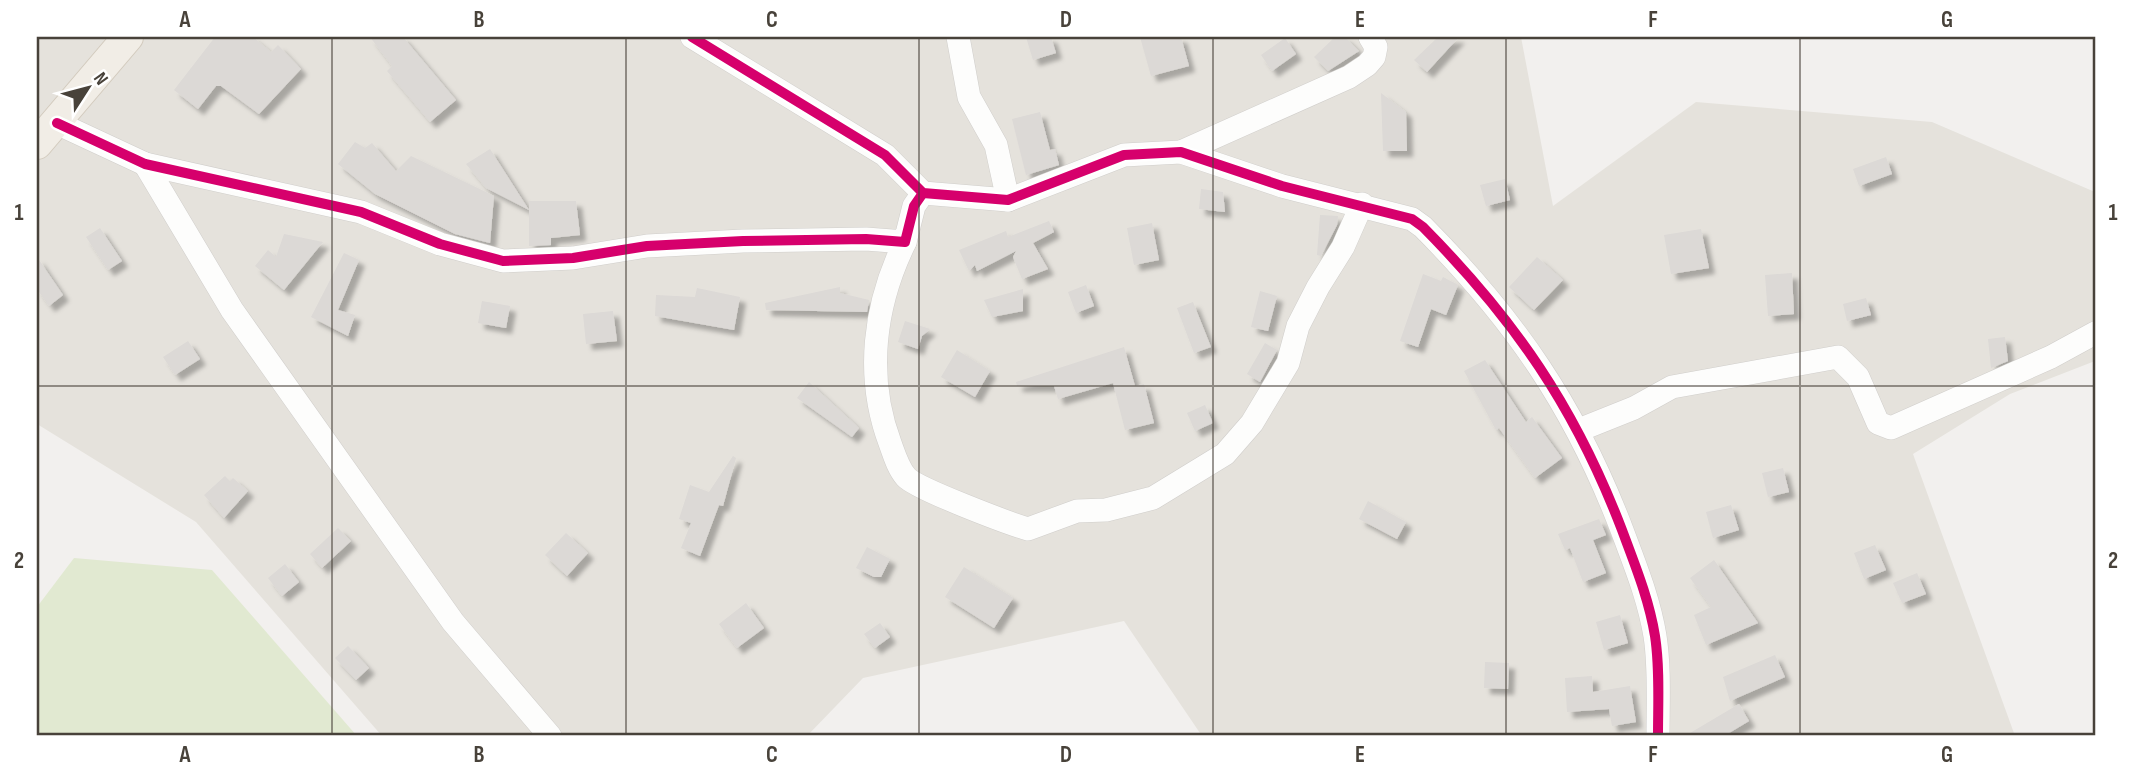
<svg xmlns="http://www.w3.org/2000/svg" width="2132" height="773" font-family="'Sofia Sans Condensed',sans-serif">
	<defs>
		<filter id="shadow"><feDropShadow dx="6" dy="6" stdDeviation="2" flood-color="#0004"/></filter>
	</defs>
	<rect width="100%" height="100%" fill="#f2f0ee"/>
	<polygon fill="#e5e2dc" points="37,37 1521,37 1553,206 1696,102 1932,122 2095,192 2095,361 2010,394 1913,454 2015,736 1202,736 1124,621 863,678 807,736 382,736 196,522 37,424"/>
	<polygon fill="#e1e9d1" points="74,558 212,570 357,736 37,736 37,607"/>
	<g fill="#dcd9d6" filter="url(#shadow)">
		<polygon points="215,37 253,37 271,52 278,45 301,69 259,114 221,86 216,86 198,109 174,90"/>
		<polygon points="370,37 403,37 456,100 430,122 387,71 392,66"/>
		<polygon points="1026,37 1051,37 1056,53 1033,60"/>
		<polygon points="1140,37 1181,37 1189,66 1151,76"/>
		<polygon points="1335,37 1345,37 1359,51 1328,71 1314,57"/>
		<polygon points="1438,37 1459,37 1427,72 1414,60"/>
		<polygon points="1285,38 1296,54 1272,71 1261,55"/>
		<polygon points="1381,93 1406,112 1407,151 1383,151"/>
		<polygon points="1040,112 1050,150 1055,149 1059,165 1026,175 1012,119"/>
		<polygon points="355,142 365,148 372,143 396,171 411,156 494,196 490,243 455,234 375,194 338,164"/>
		<polygon points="490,149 529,210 529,201 576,201 580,235 551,238 551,245 529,246 529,210 486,188 466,164"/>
		<polygon points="1886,157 1892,174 1859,186 1853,169"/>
		<polygon points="1505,179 1510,200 1486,206 1480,185"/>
		<polygon points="1201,189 1223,192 1225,212 1199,209"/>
		<polygon points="1320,215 1338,216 1337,225 1321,256 1317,255"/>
		<polygon points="1049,221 1054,232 1033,243 1048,269 1022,279 1013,257 1016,251 977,271 975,265 969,271 959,250 1006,231 1008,237"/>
		<polygon points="1152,223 1159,260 1134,265 1127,228"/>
		<polygon points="100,228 122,261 108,270 86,237"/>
		<polygon points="1701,229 1709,268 1671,274 1664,235"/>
		<polygon points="284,234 323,242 284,290 255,266 268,250 276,257"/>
		<polygon points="344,253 359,260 338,310 355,315 348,336 311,317"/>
		<polygon points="37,257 63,295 49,306 37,289"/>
		<polygon points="1537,257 1563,280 1534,310 1509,287"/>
		<polygon points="1792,273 1794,314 1768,316 1765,275"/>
		<polygon points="1423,274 1441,281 1443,277 1458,285 1446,315 1431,309 1418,347 1400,341"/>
		<polygon points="1086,285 1094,306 1076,313 1068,292"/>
		<polygon points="840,287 840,293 869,300 867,312 766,310 765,303"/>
		<polygon points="697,288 740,297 734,330 655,316 656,295 695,297"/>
		<polygon points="1023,289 1023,311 992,317 984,300"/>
		<polygon points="1260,291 1277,296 1268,331 1251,327"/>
		<polygon points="1866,298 1871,315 1847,321 1843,304"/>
		<polygon points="482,301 510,306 506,328 478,323"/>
		<polygon points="1193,302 1211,347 1194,353 1177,308"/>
		<polygon points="613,311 617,341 586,344 583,314"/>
		<polygon points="905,321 930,329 922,336 918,349 898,342"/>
		<polygon points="2005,337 2008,361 1991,368 1988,339"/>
		<polygon points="188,341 200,359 175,375 163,357"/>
		<polygon points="1265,343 1277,350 1260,382 1247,374"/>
		<polygon points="1124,347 1135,386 1144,384 1154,423 1125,430 1113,383 1058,399 1054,386 1017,386 1016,382"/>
		<polygon points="957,350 990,371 975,397 941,377"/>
		<polygon points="1485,360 1526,422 1532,417 1562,458 1535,478 1499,428 1496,430 1464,371"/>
		<polygon points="809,382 859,428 852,437 797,398"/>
		<polygon points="1205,405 1213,423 1195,431 1187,413"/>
		<polygon points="733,456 736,458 723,506 719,505 700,556 681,548 691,523 679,519 690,485 709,492"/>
		<polygon points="1783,468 1789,492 1768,497 1762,473"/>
		<polygon points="225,476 230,481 233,478 248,491 224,518 204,495"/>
		<polygon points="1368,501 1406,522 1397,539 1359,519"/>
		<polygon points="1731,505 1739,530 1713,538 1706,512"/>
		<polygon points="1599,519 1606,535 1593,540 1606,573 1583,582 1570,548 1565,550 1558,534"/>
		<polygon points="338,528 351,541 322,568 310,554"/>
		<polygon points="566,533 588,553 567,576 545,555"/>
		<polygon points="1875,545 1886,570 1864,579 1854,553"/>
		<polygon points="867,547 890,559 881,577 874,577 856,568"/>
		<polygon points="1714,560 1758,623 1706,645 1694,615 1711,607 1690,578"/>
		<polygon points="285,564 299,582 282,596 268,578"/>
		<polygon points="964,567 1013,598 994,628 945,597"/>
		<polygon points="1917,573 1926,594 1902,603 1893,583"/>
		<polygon points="746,603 764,628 737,648 719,624"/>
		<polygon points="1620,615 1628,643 1604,650 1596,622"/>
		<polygon points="880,623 890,637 875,648 864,634"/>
		<polygon points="348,646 369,668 356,680 335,658"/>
		<polygon points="1775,655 1785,677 1730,701 1723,677"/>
		<polygon points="1485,662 1509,663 1508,689 1484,688"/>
		<polygon points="1592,676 1593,692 1630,686 1636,722 1612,726 1609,709 1567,712 1565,678"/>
		<polygon points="1739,704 1749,721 1724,736 1685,736"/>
	</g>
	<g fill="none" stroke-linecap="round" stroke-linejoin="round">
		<defs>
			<g id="minor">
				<path d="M692 37 885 155 923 193 1008 200 1124 155 1181 152 1282 186 1412 219 1423 227C1515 320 1575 407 1622 530 1635 565 1649 599 1655 636 1660 668 1658 704 1658 736"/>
				<polyline points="958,37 969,97 996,145 1008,200"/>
				<polyline points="57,123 145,164 361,212 440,244 503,261 573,258 647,246 743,241 866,239 905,242 914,206 923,193"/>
				<polyline points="1181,152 1349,77 1367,65 1374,57 1376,47 1370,37"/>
				<polyline points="145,164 232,310 453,622 550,736"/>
				<path d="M905 242C874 305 865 376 890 443 894 454 898 468 906 477 917 489 1008 523 1028 529L1077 511 1106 510 1153 498 1225 454 1252 423 1288 363 1298 326 1318 287 1343 247 1362 204"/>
				<polyline points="1579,430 1634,408 1672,387 1838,357 1858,377 1878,423 1891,428 2051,357 2095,333"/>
			</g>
			<polyline id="major" points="37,144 128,37"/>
		</defs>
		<use href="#minor" stroke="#d0cecb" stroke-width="24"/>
		<use href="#major" stroke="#d3cbbe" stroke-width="32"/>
		<use href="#minor" stroke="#fdfdfc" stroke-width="23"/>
		<use href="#major" stroke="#f1ede6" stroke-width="30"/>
		<defs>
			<g id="cycleway">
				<path d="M692 37 885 155 923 193 1008 200 1124 155 1181 152 1282 186 1412 219 1423 227C1515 320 1575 407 1622 530 1635 565 1649 599 1655 636 1660 668 1658 704 1658 736"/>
				<polyline points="57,123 145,164 361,212 440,244 503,261 573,258 647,246 743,241 866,239 905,242 914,206 923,193"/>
			</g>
		</defs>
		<use href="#cycleway" stroke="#fff" stroke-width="15"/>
		<use href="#cycleway" stroke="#d6006c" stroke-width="10"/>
	</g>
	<path fill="none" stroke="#48423a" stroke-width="2" stroke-opacity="0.55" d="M332 37V736M626 37V736M919 37V736M1213 37V736M1506 37V736M1800 37V736M37 386H2095"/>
	<rect width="2132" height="773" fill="none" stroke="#ffffff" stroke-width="77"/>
	<g transform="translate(88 88) rotate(54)" stroke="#ffffff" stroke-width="5" paint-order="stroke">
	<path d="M0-5L12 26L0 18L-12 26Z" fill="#48423a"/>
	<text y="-10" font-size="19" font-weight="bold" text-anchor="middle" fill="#48423a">N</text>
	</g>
	<rect x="38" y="38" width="2056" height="696" fill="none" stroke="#48423a" stroke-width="2.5"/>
	<g font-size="23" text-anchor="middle" font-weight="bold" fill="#48423a">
		<text x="185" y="27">A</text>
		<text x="479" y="27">B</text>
		<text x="772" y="27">C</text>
		<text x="1066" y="27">D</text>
		<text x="1360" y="27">E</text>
		<text x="1653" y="27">F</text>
		<text x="1947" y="27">G</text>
		<text x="19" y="220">1</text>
		<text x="2113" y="220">1</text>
		<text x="19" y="568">2</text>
		<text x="2113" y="568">2</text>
		<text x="185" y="762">A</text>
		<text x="479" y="762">B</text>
		<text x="772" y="762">C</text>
		<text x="1066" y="762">D</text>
		<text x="1360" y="762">E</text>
		<text x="1653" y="762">F</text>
		<text x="1947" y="762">G</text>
	</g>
</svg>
